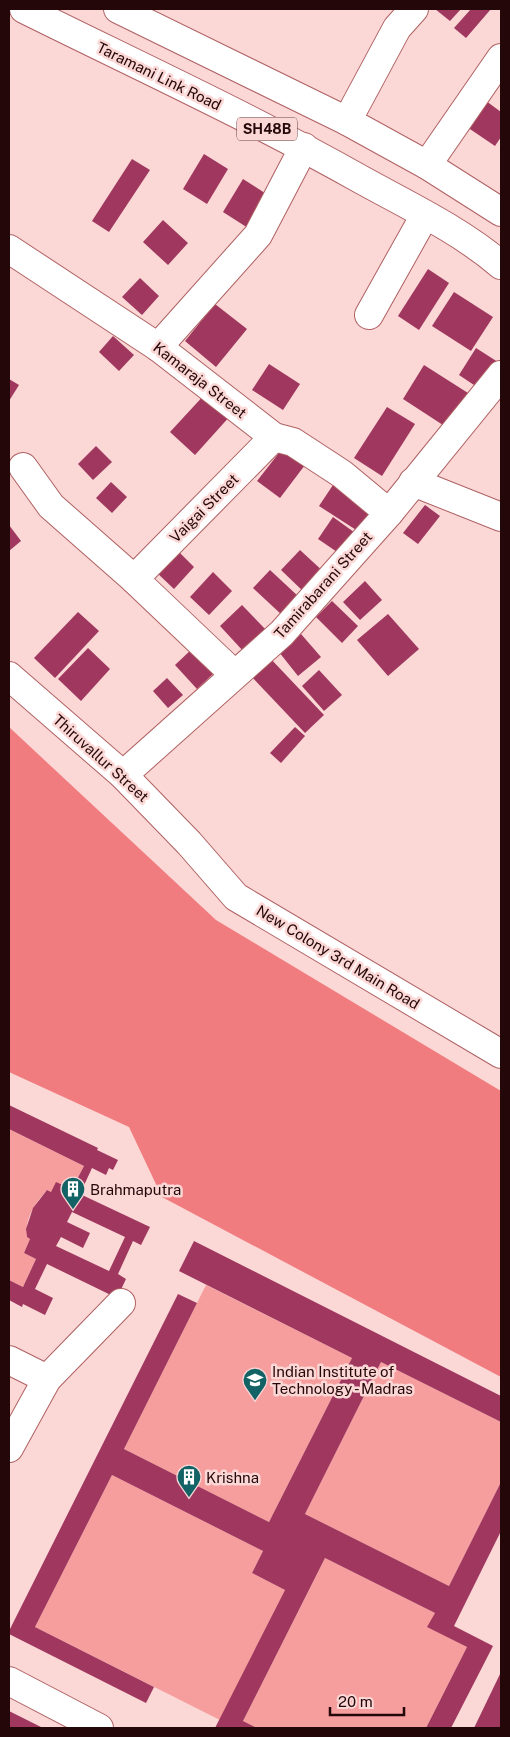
<svg xmlns="http://www.w3.org/2000/svg" width="510" height="1737" font-family="'Public Sans',sans-serif">
	<rect width="100%" height="100%" fill="#fbd7d6"/>
	<g fill="#f69e9e">
		<path d="M9 1129 84 1166 72 1189 51 1192 47 1190C35 1203 24 1219 27 1237L30 1239 24 1253 36 1259 23 1287 9 1280Z"/>
		<polygon points="206,1285 352,1358 269,1522 124,1449"/>
		<polygon points="381,1362 501,1422 501,1482 449,1586 305,1514"/>
		<polygon points="112,1475 263,1551 252,1573 285,1590 220,1720 35,1627"/>
		<polygon points="325,1558 435,1613 428,1627 467,1647 426,1728 257,1728 243,1721"/>
	</g>
	<polygon fill="#f17c7f" points="9,727 216,920 501,1091 501,1377 162,1197 129,1127 9,1072"/>
	<g fill="#9f375f" fill-rule="evenodd">
		<polygon points="435,9 461,9 450,21"/>
		<polygon points="471,9 491,9 466,38 454,28"/>
		<polygon points="482,98 501,112 501,137 495,146 464,125"/>
		<polygon points="204,154 228,169 207,204 183,189"/>
		<polygon points="132,159 150,170 109,232 92,221"/>
		<polygon points="243,179 268,195 248,228 223,212"/>
		<polygon points="163,220 188,243 168,265 143,242"/>
		<polygon points="428,269 449,283 419,330 398,316"/>
		<polygon points="140,278 159,296 142,315 122,297"/>
		<polygon points="454,292 493,317 471,351 432,326"/>
		<polygon points="215,304 247,329 216,367 185,341"/>
		<polygon points="113,336 134,355 119,371 99,352"/>
		<polygon points="476,348 501,364 486,393 459,375"/>
		<polygon points="269,364 300,384 283,410 252,390"/>
		<polygon points="424,365 468,393 446,427 403,399"/>
		<polygon points="9,379 19,385 9,401"/>
		<polygon points="206,393 231,415 195,455 170,432"/>
		<polygon points="387,407 415,424 382,476 354,458"/>
		<polygon points="96,446 112,462 93,480 78,464"/>
		<polygon points="282,449 305,465 280,498 257,481"/>
		<polygon points="111,482 127,497 112,513 96,498"/>
		<polygon points="335,482 379,510 364,535 319,506"/>
		<polygon points="425,505 440,516 418,544 403,533"/>
		<polygon points="333,517 358,535 343,556 318,539"/>
		<polygon points="9,525 21,541 9,551"/>
		<polygon points="176,549 194,567 174,589 155,571"/>
		<polygon points="300,550 326,574 306,594 281,570"/>
		<polygon points="270,570 299,597 282,615 253,588"/>
		<polygon points="213,572 232,591 209,615 190,597"/>
		<polygon points="365,581 382,600 360,620 343,602"/>
		<polygon points="332,601 358,626 342,643 316,617"/>
		<polygon points="242,605 267,631 244,652 220,626"/>
		<polygon points="78,612 99,631 55,678 34,658"/>
		<polygon points="388,614 419,649 388,676 357,640"/>
		<polygon points="301,634 321,657 298,676 279,652"/>
		<polygon points="88,648 110,669 81,701 58,679"/>
		<polygon points="193,648 215,672 197,689 175,665"/>
		<polygon points="269,657 324,715 305,733 250,675"/>
		<polygon points="319,670 342,695 324,711 302,686"/>
		<polygon points="167,678 183,695 168,708 153,691"/>
		<polygon points="295,727 305,736 281,763 270,753"/>
		<path d="M9 1105 98 1148 97 1150 118 1160 113 1170 109 1168 106 1175 92 1168 80 1194 150 1227 141 1245 133 1241 118 1274 126 1279 117 1298 47 1264 35 1289 53 1298 45 1315 23 1304 22 1307 9 1300V1280L23 1287 36 1259 24 1253 30 1239 27 1237 26 1229 33 1208 47 1190 51 1192 56 1182 72 1189 84 1166 9 1129ZM72 1212 125 1237 109 1271 56 1246 61 1237 83 1248 90 1233 67 1222Z"/>
		<polygon points="194,1241 501,1396 501,1422 381,1362 305,1514 449,1586 501,1482 501,1531 454,1626 493,1646 451,1728 426,1728 467,1647 427,1627 435,1613 325,1558 243,1721 257,1728 215,1728 285,1590 252,1573 263,1551 112,1475 35,1627 154,1687 146,1703 9,1634 9,1631 178,1294 197,1303 124,1449 269,1522 352,1358 179,1271"/>
		<polygon points="501,1672 501,1728 474,1728"/>
		<polygon points="9,1711 43,1728 9,1728"/>
	</g>
	<g fill="none" stroke-linecap="round" stroke-linejoin="round">
		<defs>
			<g id="minor">
				<polyline points="347,121 397,28 414,9"/>
				<polyline points="427,165 501,58"/>
				<polyline points="9,249 158,347 274,437 293,442 342,474 389,513"/>
				<polyline points="369,315 425,215"/>
				<polyline points="158,347 258,235 304,147"/>
				<polyline points="23,467 51,506 134,579 234,674"/>
				<polyline points="413,482 501,517"/>
				<polyline points="134,579 274,437"/>
				<polyline points="9,676 123,775 189,843 236,897 501,1054"/>
				<polyline points="123,775 282,633 389,513 501,375"/>
				<polyline points="9,1360 47,1379"/>
				<polyline points="9,1448 47,1379 121,1303"/>
				<polyline points="9,1681 99,1728"/>
			</g>
			<g id="major">
				<path d="M24 9C137 65 252 118 362 180 409 206 460 230 501 265"/>
				<polyline points="118,9 347,121 427,165 501,212"/>
			</g>
		</defs>
		<use href="#minor" stroke="#af6162" stroke-width="30"/>
		<use href="#major" stroke="#af6162" stroke-width="30"/>
		<use href="#minor" stroke="#fff" stroke-width="28"/>
		<use href="#major" stroke="#fff" stroke-width="28"/>
	</g>
	<defs>
		<symbol id="building-pin" viewBox="-11 -11 22 30"><path d="M0 17L-7.5 6A9.5 9.5 0 1 1 7.5 6Z" fill="#136366" stroke="#fbd7d6"/><path d="M-4-6H4V6H1V3H-1V6H-4ZM-2.5-4.3h1.7v1.8h-1.7ZM.8-4.3h1.7v1.8H.8ZM-2.5-1h1.7V.8h-1.7ZM.8-1h1.7V.8H.8Z" fill="#fff"/></symbol>
		<symbol id="university-pin" viewBox="-11 -11 22 30"><path d="M0 17L-7.5 6A9.5 9.5 0 1 1 7.5 6Z" fill="#136366" stroke="#fbd7d6"/><path d="M0-5L7-2L0 1L-7-2ZM-4 1L0 2.5L4 1V4Q0 6-4 4Z" fill="#fff"/></symbol>
	</defs>
	<g fill-rule="evenodd">
		<use href="#building-pin" x="59" y="1175" width="28" height="38"/>
		<use href="#university-pin" x="241" y="1366" width="28" height="38"/>
		<use href="#building-pin" x="175" y="1463" width="28" height="38"/>
	</g>
	<g text-anchor="middle" dominant-baseline="central" stroke-width="5" stroke-linejoin="round" paint-order="stroke">
		<rect fill="#fbd7d6" stroke="#644546" stroke-width="1" x="237" y="117.5" width="60" height="23" rx="4"/>
		<g font-size="14" font-weight="bold" fill="#240708">
			<text x="267" y="129">SH48B</text>
		</g>
		<g font-size="15" fill="#240708" stroke="#fbd7d6">
			<text transform="translate(159 76) rotate(26)">Taramani Link Road</text>
			<text transform="translate(200 380) rotate(38)">Kamaraja Street</text>
			<text transform="translate(204 508) rotate(-45)">Vaigai Street</text>
			<text transform="translate(323 585) rotate(-48)">Tamirabarani Street</text>
			<text transform="translate(101 758) rotate(42)">Thiruvallur Street</text>
			<text transform="translate(338 957) rotate(31)">New Colony 3rd Main Road</text>
		</g>
		<g font-size="15" fill="#240708" stroke="#fbd7d6" text-anchor="start">
			<text x="90" y="1189">Brahmaputra</text>
			<text x="272" y="1371">Indian Institute of<tspan x="272" dy="17">Technology - Madras</tspan></text>
			<text x="206" y="1477">Krishna</text>
		</g>
	</g>
	<rect width="510" height="1737" fill="none" stroke="#240708" stroke-width="20"/>
	<path d="M330 1707v8h74v-8" fill="none" stroke="#240708" stroke-width="2.5"/>
	<text x="338" y="1707" font-size="15" fill="#240708" stroke="#fbd7d6" stroke-width="4" paint-order="stroke">20 m</text>
</svg>
